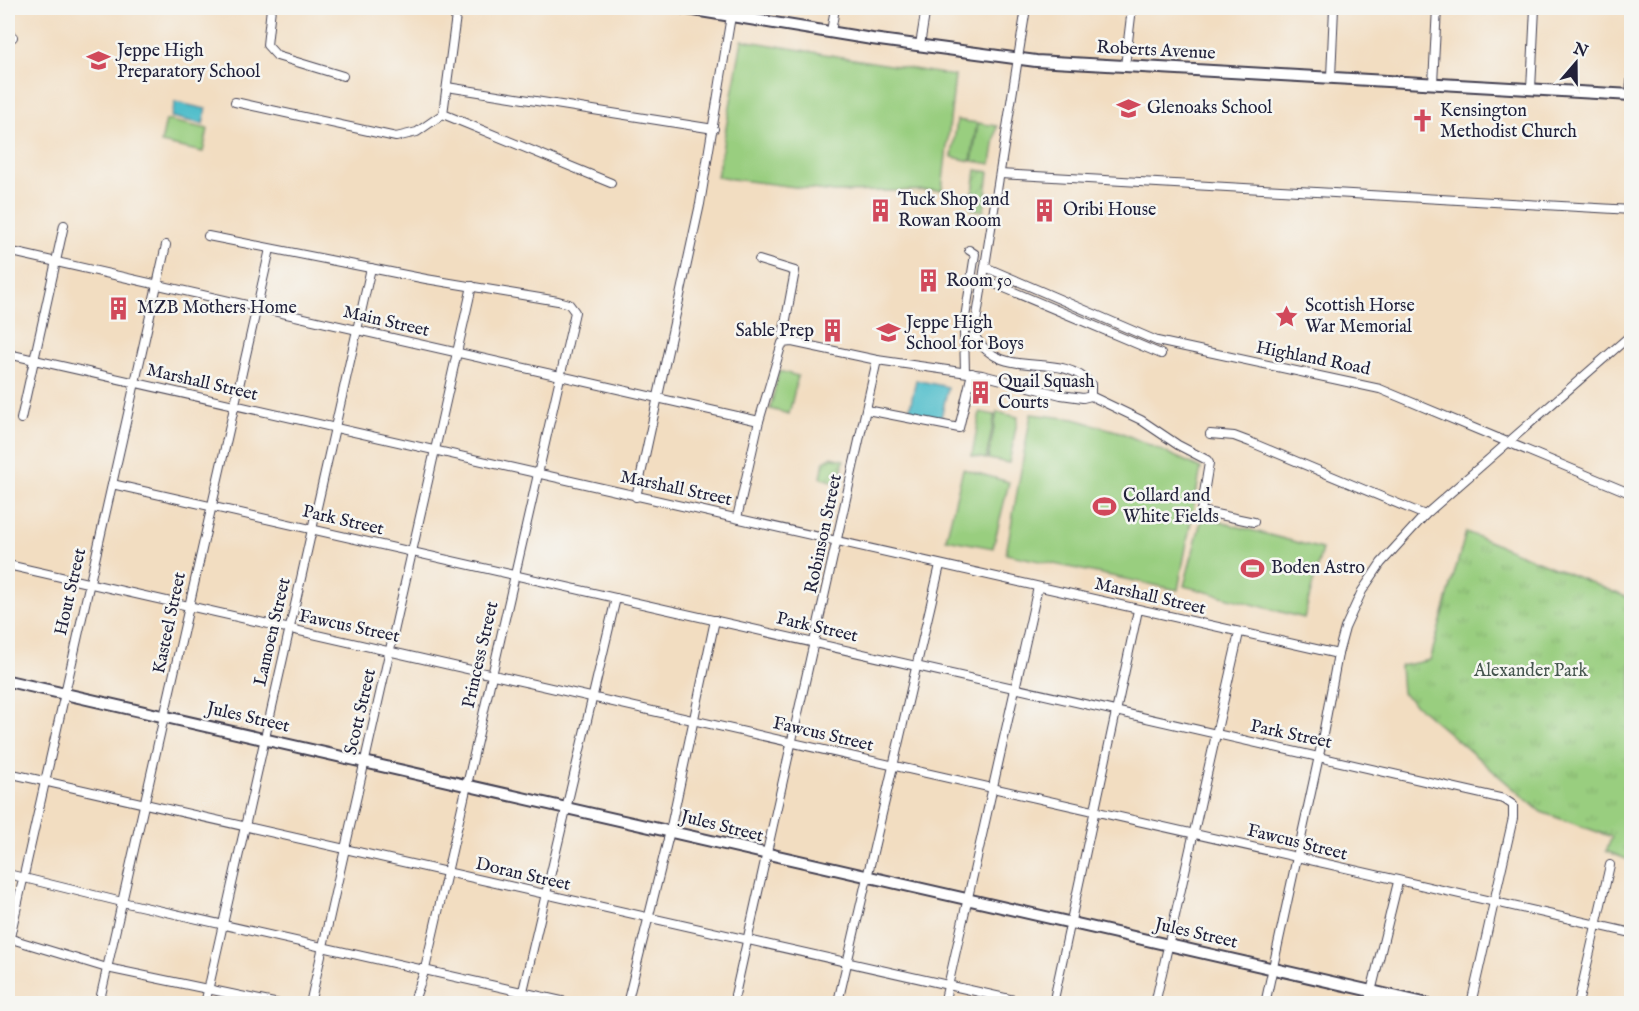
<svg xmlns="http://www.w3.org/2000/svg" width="1639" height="1011" font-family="'IM FELL English',serif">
	<defs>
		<pattern id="park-tufts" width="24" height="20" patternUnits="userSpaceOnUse" patternTransform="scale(1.5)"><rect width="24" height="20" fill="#99ce7f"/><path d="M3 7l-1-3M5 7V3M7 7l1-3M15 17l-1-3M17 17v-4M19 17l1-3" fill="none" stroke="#84b16f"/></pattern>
		<pattern id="garden-furrows" width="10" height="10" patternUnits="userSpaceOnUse" patternTransform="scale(1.5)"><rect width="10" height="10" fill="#99ce7f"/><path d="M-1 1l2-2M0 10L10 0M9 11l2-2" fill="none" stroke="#84b16f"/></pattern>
	</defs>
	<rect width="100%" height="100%" fill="#f6f6f2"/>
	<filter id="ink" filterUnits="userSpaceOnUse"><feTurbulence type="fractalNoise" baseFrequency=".0167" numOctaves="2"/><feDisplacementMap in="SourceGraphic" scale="12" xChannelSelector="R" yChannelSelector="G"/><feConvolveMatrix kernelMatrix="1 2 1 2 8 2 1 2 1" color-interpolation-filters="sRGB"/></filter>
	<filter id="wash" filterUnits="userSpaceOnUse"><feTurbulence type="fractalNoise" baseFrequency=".008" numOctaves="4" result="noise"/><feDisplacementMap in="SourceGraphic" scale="24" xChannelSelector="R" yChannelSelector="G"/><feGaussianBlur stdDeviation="1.35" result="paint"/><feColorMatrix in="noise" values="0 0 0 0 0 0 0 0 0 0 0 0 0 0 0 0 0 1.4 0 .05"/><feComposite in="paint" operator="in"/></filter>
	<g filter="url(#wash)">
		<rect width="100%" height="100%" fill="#f2ddc1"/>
		<polygon fill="url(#park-tufts)" stroke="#5e785d" stroke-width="1.5" points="1466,532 1631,599 1631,861 1606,851 1612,837 1541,812 1402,693 1400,666 1430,660"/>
		<g fill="url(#garden-furrows)" stroke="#5e785d" stroke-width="1.5">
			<polygon points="976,170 989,172 984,211 971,209"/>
			<polygon points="831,457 844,460 839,483 821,478 824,461"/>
		</g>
		<g fill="#99ce7f" stroke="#5e785d" stroke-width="1.5">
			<polygon points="742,40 955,76 942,190 834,192 717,177"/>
			<polygon points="166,120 208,129 203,152 161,143"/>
			<polygon points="957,120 977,123 971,161 952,157"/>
			<polygon points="978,123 997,126 991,164 972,161"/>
			<polygon points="779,371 798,376 789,414 770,409"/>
			<polygon points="980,412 995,415 986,459 972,456"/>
			<polygon points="997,412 1018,417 1009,463 988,459"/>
			<polygon points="1031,414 1074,419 1120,432 1201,468 1178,590 1006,554"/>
			<polygon points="963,469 1009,482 993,548 946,539"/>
			<polygon points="1202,517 1322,549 1304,618 1184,586"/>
		</g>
		<g fill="#51becb" stroke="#3a7083" stroke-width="1.5">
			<polygon points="175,102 206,109 203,124 171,117"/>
			<polygon points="916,380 948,387 941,418 909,412"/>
		</g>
	</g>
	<g filter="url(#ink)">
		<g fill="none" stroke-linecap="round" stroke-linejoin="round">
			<defs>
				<g id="street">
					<polyline points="271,8 267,45 277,56 343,76"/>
					<polyline points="831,32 835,8"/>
					<polyline points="8,36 13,37"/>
					<polyline points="920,45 926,8"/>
					<polyline points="1125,66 1132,8"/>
					<polyline points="1331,77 1334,8"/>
					<polyline points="1433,83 1437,8"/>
					<polyline points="447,87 714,129"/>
					<polyline points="1531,89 1535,8"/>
					<polyline points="1630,95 1632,68"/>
					<polyline points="235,102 396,137 417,132 443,114 611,183"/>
					<polyline points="443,114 457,8"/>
					<polyline points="1000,174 1632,210"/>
					<polyline points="208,236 426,279 558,301 569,304 575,312 425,969 413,1004"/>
					<polyline points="8,251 759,421"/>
					<polyline points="759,260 795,271 783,335 787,342"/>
					<polyline points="985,267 1157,341 1380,389 1632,494"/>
					<polyline points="983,279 1161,354"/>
					<polyline points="964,324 975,254 969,250"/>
					<polyline points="964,331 965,372"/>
					<polyline points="8,354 1338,654"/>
					<polyline points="1091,396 1141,420 1178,445 1207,460 1209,463 1201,511 1254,522"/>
					<polyline points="867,410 959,428 972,373"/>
					<polyline points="21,419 64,225"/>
					<polyline points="1210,434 1234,436 1250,442 1425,515"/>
					<polyline points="112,484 1504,799 1513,805 1513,818 1471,1004"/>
					<polyline points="636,497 700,204 731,16"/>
					<path d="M737 518 759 421 782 343 792 342 877 360 982 375 1061 395 1083 398 1091 396V384C1057 348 1003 384 974 335L1026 8"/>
					<polyline points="8,565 1632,933"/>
					<polyline points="8,773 1032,1004"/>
					<polyline points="8,874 122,902 575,1004"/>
					<polyline points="8,938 107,968 279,1004"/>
					<polyline points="8,946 166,245"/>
					<polyline points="523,991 616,598"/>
					<polyline points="735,995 877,360"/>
					<polyline points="838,1002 940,565"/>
					<polyline points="99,1004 270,249"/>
					<polyline points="205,1004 371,268"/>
					<polyline points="310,1004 472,286"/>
					<polyline points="627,1004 670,831 715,620"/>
					<polyline points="944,1004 1038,587"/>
					<polyline points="1053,1004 1138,610"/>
					<polyline points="1155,1004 1239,633"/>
					<polyline points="1265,1004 1319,756 1338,654 1345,628 1362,591 1381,563 1425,515 1632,334"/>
					<polyline points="1368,1004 1398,882"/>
					<polyline points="1578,1004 1610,865"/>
				</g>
				<g id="secondary">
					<polyline points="682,8 872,39 1036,61 1632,95"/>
					<polyline points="8,681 1428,1004"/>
				</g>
			</defs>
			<use href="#street" stroke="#413e4f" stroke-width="10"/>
			<use href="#secondary" stroke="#413e4f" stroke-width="14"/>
			<use href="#street" stroke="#fff" stroke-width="8"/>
			<use href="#secondary" stroke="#fff" stroke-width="10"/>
		</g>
	</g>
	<defs>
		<symbol id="school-bare" viewBox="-9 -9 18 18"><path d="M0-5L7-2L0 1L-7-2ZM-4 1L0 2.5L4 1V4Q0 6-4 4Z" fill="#d1495b" stroke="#f6f6f2" stroke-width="2.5" paint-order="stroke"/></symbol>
		<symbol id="church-bare" viewBox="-9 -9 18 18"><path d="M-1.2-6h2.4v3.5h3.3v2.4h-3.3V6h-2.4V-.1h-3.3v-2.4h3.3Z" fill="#d1495b" stroke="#f6f6f2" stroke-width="2.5" paint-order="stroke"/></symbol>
		<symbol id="building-bare" viewBox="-9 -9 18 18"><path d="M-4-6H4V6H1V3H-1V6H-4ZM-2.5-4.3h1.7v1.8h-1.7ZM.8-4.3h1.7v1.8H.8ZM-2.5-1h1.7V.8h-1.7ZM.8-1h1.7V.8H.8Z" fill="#d1495b" stroke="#f6f6f2" stroke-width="2.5" paint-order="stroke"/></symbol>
		<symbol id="sight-bare" viewBox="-9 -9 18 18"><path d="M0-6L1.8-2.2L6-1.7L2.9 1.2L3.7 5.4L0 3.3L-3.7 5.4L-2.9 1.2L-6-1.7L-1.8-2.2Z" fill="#d1495b" stroke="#f6f6f2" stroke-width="2.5" paint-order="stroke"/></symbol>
		<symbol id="stadium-bare" viewBox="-9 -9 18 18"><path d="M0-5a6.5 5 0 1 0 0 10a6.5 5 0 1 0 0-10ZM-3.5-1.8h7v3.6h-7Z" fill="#d1495b" stroke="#f6f6f2" stroke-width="2.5" paint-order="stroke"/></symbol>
	</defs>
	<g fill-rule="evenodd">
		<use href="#school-bare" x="82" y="44" width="33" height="33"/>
		<use href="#school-bare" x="1112" y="92" width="33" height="33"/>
		<use href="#church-bare" x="1406" y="104" width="33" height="33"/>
		<use href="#building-bare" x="864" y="194" width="33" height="33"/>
		<use href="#building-bare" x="1028" y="194" width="33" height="33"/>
		<use href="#building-bare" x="912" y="264" width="33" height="33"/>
		<use href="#building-bare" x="102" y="292" width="33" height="33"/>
		<use href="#sight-bare" x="1270" y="300" width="33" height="33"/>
		<use href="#building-bare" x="816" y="314" width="33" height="33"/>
		<use href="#school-bare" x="872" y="316" width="33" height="33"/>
		<use href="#building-bare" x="964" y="376" width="33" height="33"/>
		<use href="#stadium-bare" x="1088" y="490" width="33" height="33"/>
		<use href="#stadium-bare" x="1236" y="552" width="33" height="33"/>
	</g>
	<g text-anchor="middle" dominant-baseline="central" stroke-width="5" stroke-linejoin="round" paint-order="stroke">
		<g font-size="18" fill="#22223b" stroke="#f6f6f2" text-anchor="start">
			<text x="117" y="51">Jeppe High<tspan x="117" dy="21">Preparatory School</tspan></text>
			<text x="1147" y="108">Glenoaks School</text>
			<text x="1440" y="111">Kensington<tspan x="1440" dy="21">Methodist Church</tspan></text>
			<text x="898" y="200">Tuck Shop and<tspan x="898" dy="21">Rowan Room</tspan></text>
			<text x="1063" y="210">Oribi House</text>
			<text x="946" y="281">Room 50</text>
			<text x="1305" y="306">Scottish Horse<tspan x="1305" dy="21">War Memorial</tspan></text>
			<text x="137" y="308">MZB Mothers Home</text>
			<text x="906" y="323">Jeppe High<tspan x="906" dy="21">School for Boys</tspan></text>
			<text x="814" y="331" text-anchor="end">Sable Prep</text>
			<text x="998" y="382">Quail Squash<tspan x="998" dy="21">Courts</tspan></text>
			<text x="1123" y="496">Collard and<tspan x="1123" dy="21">White Fields</tspan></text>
			<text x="1271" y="568">Boden Astro</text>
		</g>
		<g font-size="18" fill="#22223b" stroke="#f6f6f2">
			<text transform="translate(1156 51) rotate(3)">Roberts Avenue</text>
			<text transform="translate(386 322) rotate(13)">Main Street</text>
			<text transform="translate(1313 359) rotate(11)">Highland Road</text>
			<text transform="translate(202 383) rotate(13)">Marshall Street</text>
			<text transform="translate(676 489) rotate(12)">Marshall Street</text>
			<text transform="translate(343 521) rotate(13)">Park Street</text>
			<text transform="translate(824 534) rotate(-78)">Robinson Street</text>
			<text transform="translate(71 592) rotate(-77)">Hout Street</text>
			<text transform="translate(1150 597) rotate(13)">Marshall Street</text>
			<text transform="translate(170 623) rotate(-78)">Kasteel Street</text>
			<text transform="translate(349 627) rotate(12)">Fawcus Street</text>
			<text transform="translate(817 628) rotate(13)">Park Street</text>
			<text transform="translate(273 632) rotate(-77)">Lamoen Street</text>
			<text transform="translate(481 655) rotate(-77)">Princess Street</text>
			<text transform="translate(361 712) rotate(-77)">Scott Street</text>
			<text transform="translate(248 718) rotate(13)">Jules Street</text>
			<text transform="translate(823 735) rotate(13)">Fawcus Street</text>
			<text transform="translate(1291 735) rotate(12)">Park Street</text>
			<text transform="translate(722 827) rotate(14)">Jules Street</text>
			<text transform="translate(1297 843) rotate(14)">Fawcus Street</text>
			<text transform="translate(523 875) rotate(13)">Doran Street</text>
			<text transform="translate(1196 934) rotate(13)">Jules Street</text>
		</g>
		<g font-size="18" fill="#46564f" stroke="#f6f6f2">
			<text x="1531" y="671">Alexander Park</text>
		</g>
	</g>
	<rect width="1639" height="1011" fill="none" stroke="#f6f6f2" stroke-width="30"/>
	<g transform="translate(1576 63) rotate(20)" stroke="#f6f6f2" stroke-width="4.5" paint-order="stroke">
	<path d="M0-4.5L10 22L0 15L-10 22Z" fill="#22223b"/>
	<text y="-9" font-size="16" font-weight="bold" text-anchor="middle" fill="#22223b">N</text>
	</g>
</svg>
